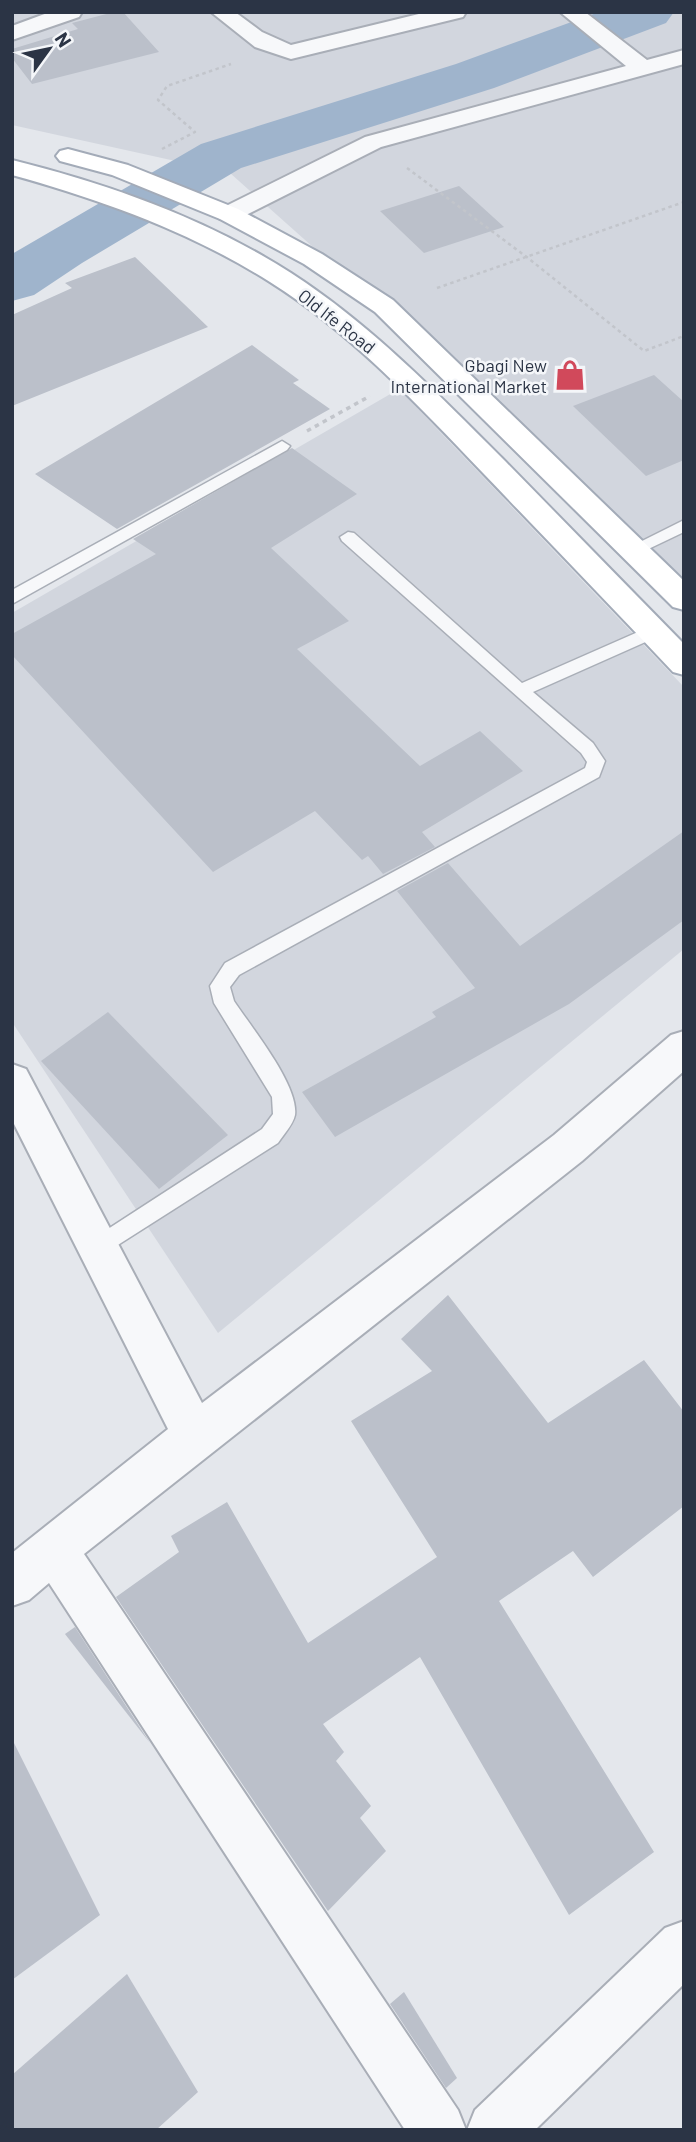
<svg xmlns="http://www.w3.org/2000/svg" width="696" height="2142" font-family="Barlow,sans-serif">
	<rect width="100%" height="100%" fill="#e4e7ec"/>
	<g fill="#d2d6de">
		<polygon points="12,12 684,12 684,578 230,173 12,125"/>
		<polygon points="399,389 684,687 684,949 218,1333 12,1022 12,613"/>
	</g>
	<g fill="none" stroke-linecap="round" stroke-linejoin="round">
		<polygon fill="#9fb4cc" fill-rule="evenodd" points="599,12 674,12 666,23 494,88 241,168 82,263 34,295 12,301 12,254 201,144 456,64"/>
	</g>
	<g fill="#bbc0ca">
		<polygon points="114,12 123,12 159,52 32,84 12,58 12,49 78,29 72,23"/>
		<polygon points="459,186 504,227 424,253 380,211"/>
		<polygon points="135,257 208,327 12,406 12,315 72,288 65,283"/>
		<polygon points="252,345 299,380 293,383 330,409 117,529 35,474"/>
		<polygon points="654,375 684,402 684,460 646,476 573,406"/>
		<polygon points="292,448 357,494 271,548 349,621 297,649 420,766 480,731 523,771 422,832 435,847 383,874 368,856 362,860 315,811 213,872 12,655 12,634 156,554 133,539"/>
		<polygon points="684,831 684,920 569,1004 335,1137 302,1092 436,1017 432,1012 475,988 397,891 448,863 520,946"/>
		<polygon points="108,1012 228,1135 159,1189 41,1061"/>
		<polygon points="448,1295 548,1423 644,1360 684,1412 684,1506 593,1577 573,1551 499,1601 654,1852 569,1915 420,1657 323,1724 344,1752 336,1761 371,1806 360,1818 386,1851 328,1911 116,1597 179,1552 171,1536 227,1502 308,1643 437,1557 351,1421 432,1371 401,1339"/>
		<polygon points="75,1627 150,1743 65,1634"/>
		<polygon points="12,1739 100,1915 12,1980"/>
		<polygon points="127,1974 198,2092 156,2130 12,2130 12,2075"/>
		<polygon points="404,1992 457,2078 446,2088 390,2004"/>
	</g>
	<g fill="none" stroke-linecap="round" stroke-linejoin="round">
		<defs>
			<g id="lane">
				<polygon points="282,441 290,446 287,450 12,604 12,590"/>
				<polygon points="684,520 684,532 640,553 628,553 626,549"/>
				<path d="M348 532 354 533 522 683 647 628H659L662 632 659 636 533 692 593 743 605 761 599 777 239 975 230 987 234 1001C251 1027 299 1085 295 1115 293 1125 283 1135 278 1143L99 1257 91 1254 88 1247 91 1240 262 1129 273 1114 272 1097 214 1003 210 986 225 963 585 768 587 762 581 753 342 541 340 537Z"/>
			</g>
			<g id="street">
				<polygon points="50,12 82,12 79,17 12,40 12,26"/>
				<polygon points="211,12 235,12 262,32 291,45 427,12 466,12 463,17 291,59 255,47"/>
				<polygon points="560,12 585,12 647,60 684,50 684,64 381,147 238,219 220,219 217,214 220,209 365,137 626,66"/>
				<polygon points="684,1031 684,1071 582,1161 84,1554 458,2110 466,2130 405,2130 49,1583 29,1600 12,1606 12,1553 168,1429 12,1120 12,1064 26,1069 202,1403 554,1135 671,1035"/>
				<polygon points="684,1921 684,1984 535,2130 467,2130 475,2110 665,1928"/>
			</g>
			<g id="primary">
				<polygon points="68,149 128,165 238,209 322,254 393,300 684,581 684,610 673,607 375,312 304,264 220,219 112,175 60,161 56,156 60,151"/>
				<path d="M12 160C109 184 207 219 291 273 370 324 436 392 502 458 563 520 623 582 684 644V675L673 672C610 605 546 539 483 473 417 404 351 333 270 282 191 232 102 200 12 175Z"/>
			</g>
		</defs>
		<use href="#lane" stroke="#a9aeb7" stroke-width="3"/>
		<use href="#street" stroke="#a9aeb7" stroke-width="4"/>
		<use href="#primary" stroke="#a3abb8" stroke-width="4"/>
		<g stroke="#c2c5cb" stroke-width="2.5" stroke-dasharray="3.5 3.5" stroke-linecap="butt">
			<polyline points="162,149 195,132 158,100 167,86 231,64"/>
			<polyline points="407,168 528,258 644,351 684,336"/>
			<polyline points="437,288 684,202"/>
		</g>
		<polyline stroke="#c2c5cb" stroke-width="3.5" stroke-dasharray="4.5 4.5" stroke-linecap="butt" points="307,431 370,396"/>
		<use href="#lane" fill="#f7f8fa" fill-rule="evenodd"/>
		<use href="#street" fill="#f7f8fa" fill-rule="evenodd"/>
		<use href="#primary" fill="#fff" fill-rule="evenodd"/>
	</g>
	<defs>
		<symbol id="shop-bare" viewBox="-9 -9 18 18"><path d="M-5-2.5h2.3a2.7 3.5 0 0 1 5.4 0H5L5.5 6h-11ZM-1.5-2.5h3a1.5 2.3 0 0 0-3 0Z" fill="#d1495b" stroke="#f4f6f9" stroke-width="2.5" paint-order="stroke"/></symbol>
	</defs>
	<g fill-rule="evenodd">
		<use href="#shop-bare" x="548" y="353" width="44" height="44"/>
	</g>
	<g text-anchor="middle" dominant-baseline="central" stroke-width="5" stroke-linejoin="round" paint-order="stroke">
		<g font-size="18" fill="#2b3445" stroke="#f4f6f9">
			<text transform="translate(337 321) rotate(38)">Old Ife Road</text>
		</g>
		<g font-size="18" fill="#2b3445" stroke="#f4f6f9" text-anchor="end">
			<text x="547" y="365">Gbagi New<tspan x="547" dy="21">International Market</tspan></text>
		</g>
	</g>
	<rect width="696" height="2142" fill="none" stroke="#2b3445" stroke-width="28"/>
	<g transform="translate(49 49) rotate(57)" stroke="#f4f6f9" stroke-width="5" paint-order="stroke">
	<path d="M0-5L12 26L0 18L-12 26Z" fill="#2b3445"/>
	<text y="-10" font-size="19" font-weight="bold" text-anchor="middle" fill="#2b3445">N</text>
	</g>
</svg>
